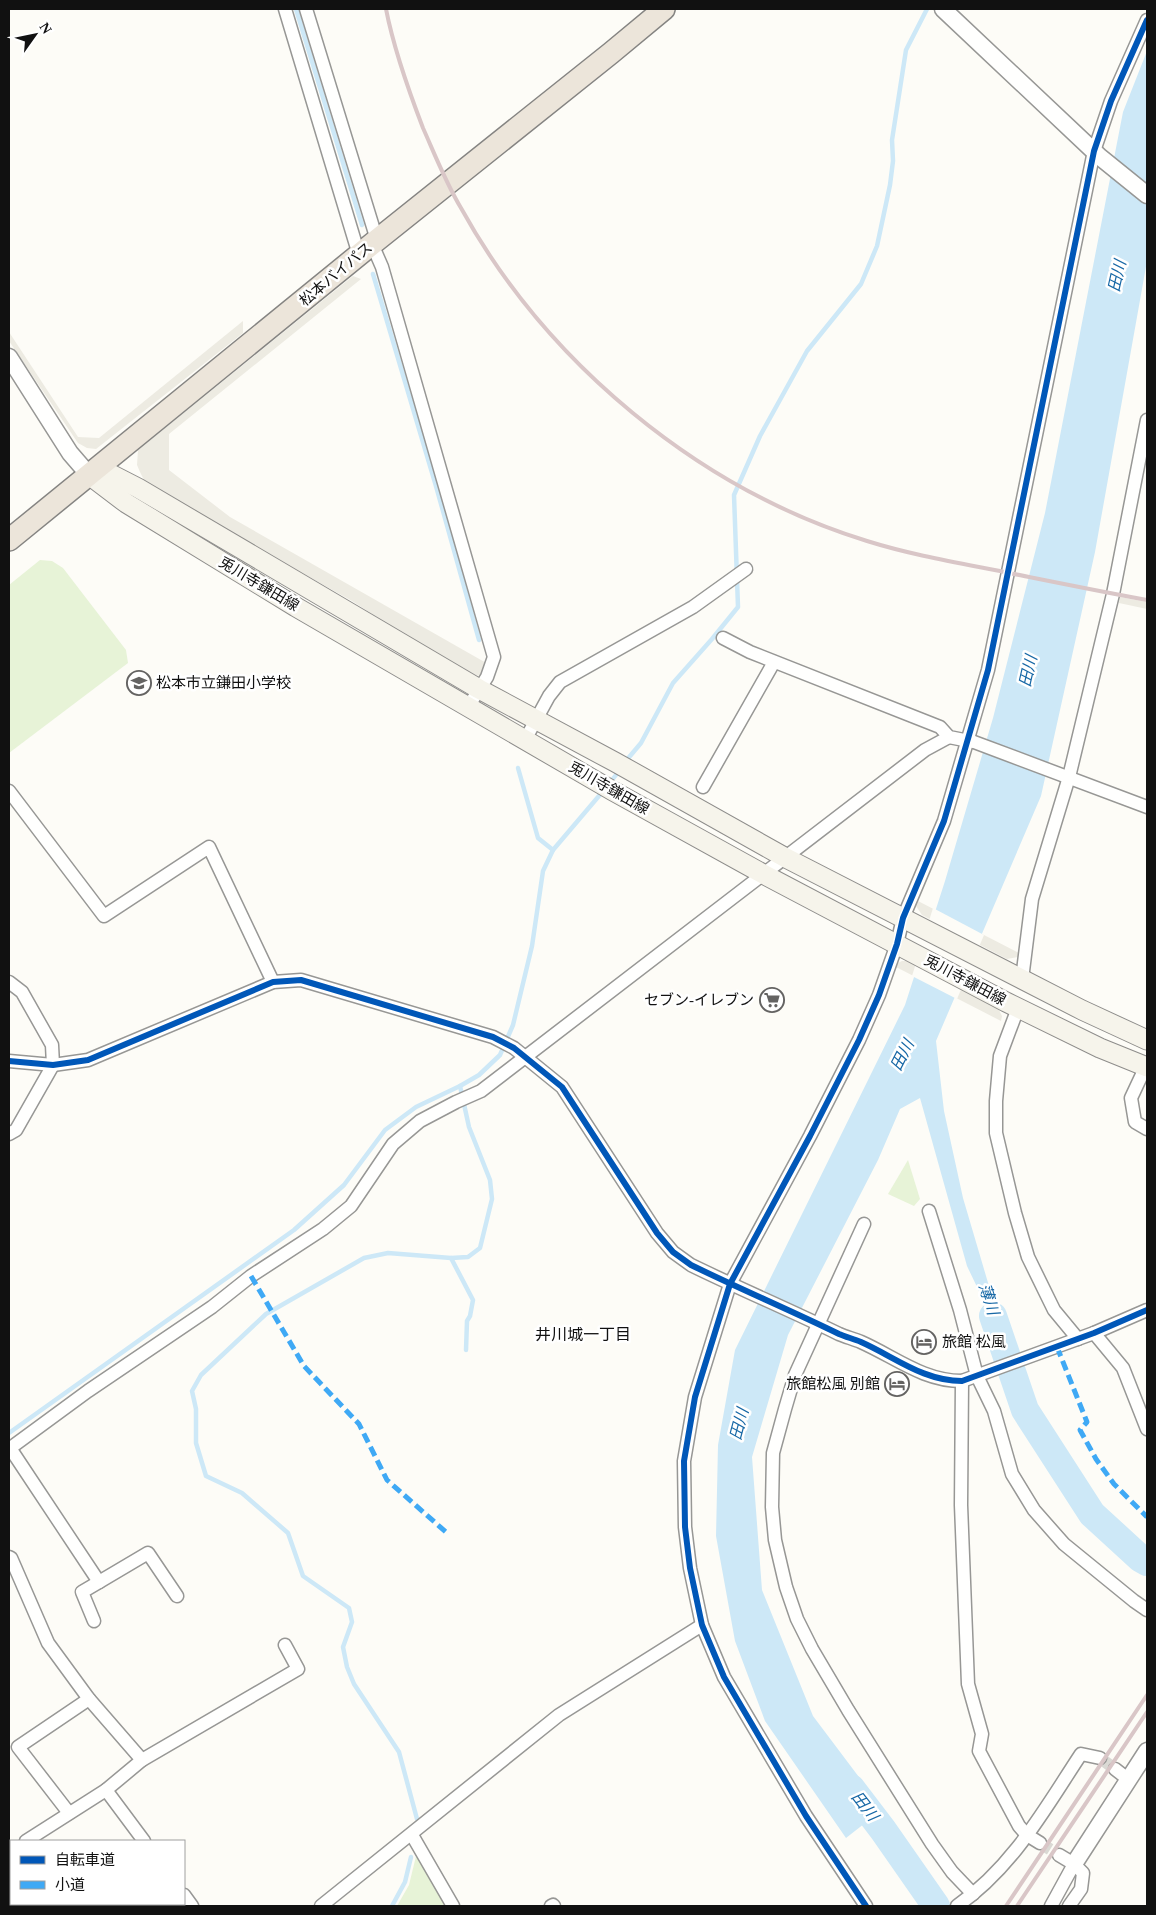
<svg xmlns="http://www.w3.org/2000/svg" width="1156" height="1915" font-family="'Times New Roman','Noto Sans JP',serif">
	<rect width="100%" height="100%" fill="#fdfcf7"/>
	<g fill="#e7f3d7">
		<polygon points="40,560 52,561 63,568 126,650 128,663 9,753 9,585"/>
		<polygon points="908,1160 920,1199 914,1206 888,1194"/>
		<polygon points="417,1852 449,1906 397,1906 409,1885"/>
	</g>
	<g fill="#edebe2">
		<polygon points="353,276 361,279 169,434 169,470 230,517 488,664 482,674 477,676 412,640 352,601 147,486 140,472 137,465 138,450"/>
		<polygon points="243,321 243,333 96,449 87,448 78,443 9,341 9,332 78,437 99,438"/>
		<polygon points="1120,597 1147,602 1147,609 1119,603"/>
		<polygon points="918,901 1019,953 1018,957 1007,959 922,915 916,906"/>
		<polygon points="902,961 907,961 998,1008 1002,1016 1001,1021 896,967 898,963"/>
	</g>
	<polygon fill="#cde8f7" points="1147,51 1147,261 1095,552 1041,796 936,1041 944,1111 963,1198 1017,1381 978,1289 967,1266 920,1098 900,1109 878,1160 788,1335 752,1457 762,1590 813,1716 883,1809 846,1838 765,1721 735,1641 716,1536 718,1445 735,1350 905,1005 945,881 993,718 1045,513 1123,112"/>
	<polygon fill="#fdfcf7" points="933,908 984,935 957,999 912,976"/>
	<g fill="none" stroke-linecap="round" stroke-linejoin="round">
		<g stroke="#cde8f7" stroke-width="4.5">
			<polyline points="296,9 362,225"/>
			<polyline points="373,274 436,486 479,640"/>
			<polyline points="625,762 641,743 673,683 712,639 738,607 734,495 760,436 807,351 861,284 877,246 890,185 893,161 892,140 906,50 927,9"/>
			<polyline points="518,768 538,838 553,850"/>
			<polyline points="609,784 619,771"/>
			<polyline points="451,1258 473,1300 470,1316 467,1321 466,1350"/>
			<polyline points="9,1433 294,1230 344,1185 385,1130 416,1107 460,1086 479,1075 500,1055 513,1025 532,946 543,871 553,850 604,790"/>
			<polyline points="417,1819 399,1752 354,1684 347,1667 343,1647 352,1622 349,1608 303,1576 288,1533 242,1493 206,1476 196,1443 196,1409 192,1391 201,1375 266,1314 364,1258 388,1253 451,1258 468,1257 480,1248 492,1199 490,1180 469,1127 460,1086"/>
			<polyline points="392,1906 405,1882 411,1857"/>
		</g>
		<g stroke="#cde8f7" stroke-width="28">
			<polyline points="993,1316 1025,1410 1092,1514 1140,1558 1147,1562"/>
			<polyline points="851,1788 883,1830 936,1906"/>
		</g>
		<g stroke="#dad9d4" stroke-width="12" stroke-dasharray="12 6" stroke-linecap="butt">
			<polyline points="1100,1758 1115,1769"/>
			<polyline points="1040,1843 1059,1855"/>
		</g>
		<defs>
			<g id="minor">
				<polyline points="285,9 359,255"/>
				<polyline points="306,9 377,240"/>
				<polyline points="372,244 382,267 494,657 487,677 468,707"/>
				<polyline points="723,638 750,652 940,727 949,737 974,742 1147,807"/>
				<polyline points="525,740 549,696 560,682 693,607 746,569"/>
				<polyline points="703,787 774,662"/>
				<polyline points="9,791 104,916 209,847 273,982"/>
				<polyline points="1022,979 1032,899 1069,777 1113,594 1147,420"/>
				<polyline points="9,982 22,992 52,1045 53,1065 16,1130 9,1134"/>
				<polyline points="1018,1008 1000,1056 996,1101 996,1133 1015,1213 1028,1257 1054,1310 1078,1339"/>
				<path d="M9 1061 53 1065 88 1060 273 982 301 980 493 1037 514 1048 562 1087 657 1233 673 1252 691 1265C740 1289 790 1310 839 1334 846 1337 854 1339 861 1342 895 1357 923 1381 962 1381L1094 1333 1147 1310"/>
				<polyline points="1146,1066 1131,1098 1135,1122 1147,1129"/>
				<polyline points="929,1211 960,1310 977,1376 994,1411 1012,1474 1034,1510 1064,1544 1134,1601 1147,1610"/>
				<polyline points="864,1224 795,1375 785,1409 773,1453 772,1507 775,1540 786,1587 797,1619 812,1649 848,1710 932,1844 952,1872 973,1894"/>
				<polyline points="1094,1333 1123,1368 1147,1429"/>
				<polyline points="962,1381 961,1505 968,1684 982,1734 979,1751 1019,1826 1027,1835 1040,1843"/>
				<polyline points="10,1448 99,1582 148,1553 177,1596"/>
				<polyline points="9,1449 88,1391 212,1307 251,1276 323,1229 351,1206 393,1144 420,1121 456,1102 481,1091 925,750 949,737"/>
				<polyline points="9,1557 11,1558 48,1643 89,1699 142,1760 106,1790 26,1841"/>
				<polyline points="94,1621 82,1592 99,1582"/>
				<polyline points="142,1760 298,1669 285,1645"/>
				<polyline points="1115,1769 1129,1780"/>
				<polyline points="106,1790 144,1841"/>
				<polyline points="69,1813 18,1747 89,1699"/>
				<polyline points="412,1835 453,1906"/>
				<polyline points="1059,1855 1074,1864 1083,1873 1081,1889 1069,1906"/>
				<polyline points="184,1895 192,1906"/>
				<polyline points="65,1904 67,1906"/>
				<polyline points="321,1906 559,1715 702,1625"/>
				<polyline points="551,1906 553,1905 554,1906"/>
				<polyline points="866,1906 806,1816 724,1677 702,1625 690,1568 685,1527 684,1461 695,1397 730,1284 810,1136 859,1040 879,995 897,944 903,918 944,821 988,670 1094,151 1111,101 1147,20"/>
				<path d="M957 1906C1013 1867 1044 1810 1081 1754L1100 1758"/>
				<polyline points="1051,1906 1074,1864"/>
			</g>
			<g id="tertiary">
				<polyline points="943,9 1100,157 1147,195"/>
				<polyline points="9,357 70,453 89,475"/>
				<polyline points="1074,1864 1147,1751"/>
			</g>
			<g id="secondary">
				<polyline points="99,468 138,488 479,689 615,762 786,858 1082,1010 1147,1040"/>
				<polyline points="89,475 126,503 296,607 613,791 765,875 1006,1002 1100,1048 1147,1067"/>
			</g>
			<polyline id="trunk" points="9,540 377,240 611,53 664,9"/>
		</defs>
		<use href="#minor" stroke="#979795" stroke-width="15"/>
		<use href="#tertiary" stroke="#979795" stroke-width="19"/>
		<use href="#secondary" stroke="#8e8d8b" stroke-width="21"/>
		<use href="#trunk" stroke="#858482" stroke-width="24"/>
		<use href="#minor" stroke="#fffffe" stroke-width="12"/>
		<use href="#tertiary" stroke="#fffffe" stroke-width="16"/>
		<use href="#secondary" stroke="#f6f4eb" stroke-width="19"/>
		<use href="#trunk" stroke="#ece5da" stroke-width="21"/>
		<g stroke="#d9c6c7" stroke-width="4">
			<path d="M386 9C394 50 408 89 423 128 435 155 446 183 461 208 546 362 698 489 867 541 915 556 965 564 1014 574 1059 583 1103 592 1147 600"/>
			<polyline points="1006,1906 1147,1695"/>
			<polyline points="1017,1906 1147,1712"/>
		</g>
		<g stroke="#3fa9f5" stroke-width="5" stroke-dasharray="10 5" stroke-linecap="butt">
			<polyline points="251,1276 304,1366 359,1424 387,1480 447,1533"/>
			<polyline points="1057,1347 1087,1422 1080,1430 1096,1459 1114,1484 1147,1517"/>
		</g>
		<defs>
			<g id="cycleway">
				<path d="M9 1061 53 1065 88 1060 273 982 301 980 493 1037 514 1048 562 1087 657 1233 673 1252 691 1265C740 1289 790 1310 839 1334 846 1337 854 1339 861 1342 895 1357 923 1381 962 1381L1094 1333 1147 1310"/>
				<polyline points="866,1906 806,1816 724,1677 702,1625 690,1568 685,1527 684,1461 695,1397 730,1284 810,1136 859,1040 879,995 897,944 903,918 944,821 988,670 1094,151 1111,101 1147,20"/>
			</g>
		</defs>
		<use href="#cycleway" stroke="#fff" stroke-width="9"/>
		<use href="#cycleway" stroke="#0057b8" stroke-width="6"/>
	</g>
	<defs>
		<symbol id="school-ring" viewBox="-11 -11 22 22"><circle r="9.5" fill="#fff" stroke="#646362" stroke-width="1.5"/><path d="M0-5L7-2L0 1L-7-2ZM-4 1L0 2.5L4 1V4Q0 6-4 4Z" fill="#646362"/></symbol>
		<symbol id="supermarket-ring" viewBox="-11 -11 22 22"><circle r="9.5" fill="#fff" stroke="#646362" stroke-width="1.5"/><path d="M-6-5.5h2.5l.6 2H6L4.5 2H-2.5L-4.4-4H-6ZM-1.5 3.2a1.3 1.3 0 1 0 .1 0ZM3 3.2a1.3 1.3 0 1 0 .1 0Z" fill="#646362"/></symbol>
		<symbol id="hotel-ring" viewBox="-11 -11 22 22"><circle r="9.5" fill="#fff" stroke="#646362" stroke-width="1.5"/><path d="M-6-4.5h1.5V1H6V5H4.5V3h-9V5H-6ZM-4 0a1.8 1.8 0 1 1 3.6 0ZM.5 0V-2.5h3Q6-2.5 6 0Z" fill="#646362"/></symbol>
	</defs>
	<g fill-rule="evenodd">
		<use href="#school-ring" x="125" y="669" width="28" height="28"/>
		<use href="#supermarket-ring" x="758" y="986" width="28" height="28"/>
		<use href="#hotel-ring" x="910" y="1328" width="28" height="28"/>
		<use href="#hotel-ring" x="883" y="1370" width="28" height="28"/>
	</g>
	<g text-anchor="middle" dominant-baseline="central" stroke-width="5" stroke-linejoin="round" paint-order="stroke">
		<g font-size="15" fill="#111" stroke="#fff">
			<text transform="translate(336 274) rotate(-40)">松本バイパス</text>
			<text transform="translate(259 584) rotate(31)">兎川寺鎌田線</text>
			<text transform="translate(609 788) rotate(30)">兎川寺鎌田線</text>
			<text transform="translate(965 980) rotate(28)">兎川寺鎌田線</text>
		</g>
		<g font-size="15" fill="#111" stroke="#fff" text-anchor="start">
			<text x="156" y="683">松本市立鎌田小学校</text>
			<text x="754" y="1000" text-anchor="end">セブン-イレブン</text>
			<text x="942" y="1342">旅館 松風</text>
			<text x="880" y="1384" text-anchor="end">旅館松風 別館</text>
		</g>
		<g font-size="16" font-style="italic" fill="#1768a6" stroke="#fff">
			<text transform="translate(1117 276) rotate(-77)">田川</text>
			<text transform="translate(1028 671) rotate(-77)">田川</text>
			<text transform="translate(902 1055) rotate(-63)">田川</text>
			<text transform="translate(989 1299) rotate(72)">薄川</text>
			<text transform="translate(739 1424) rotate(-75)">田川</text>
			<text transform="translate(865 1806) rotate(52)">田川</text>
		</g>
		<g font-size="16" fill="#111" stroke="#fff">
			<text x="583" y="1334">井川城一丁目</text>
		</g>
	</g>
	<rect width="1156" height="1915" fill="none" stroke="#111111" stroke-width="20"/>
	<rect x="10" y="1840" width="175" height="65" fill="#ffffff" stroke="#a0a0a0"/>
	<rect x="20" y="1856" width="25" height="8" fill="#0057b8" stroke="#a0a0a0"/>
	<text x="55" y="1865" font-size="15" fill="#111111">自転車道</text>
	<rect x="20" y="1881" width="25" height="8" fill="#3fa9f5" stroke="#a0a0a0"/>
	<text x="55" y="1890" font-size="15" fill="#111111">小道</text>
	<g transform="translate(35 35) rotate(57)" stroke="#ffffff" stroke-width="4" paint-order="stroke">
	<path d="M0-4L9 19L0 12L-9 19Z" fill="#111111"/>
	<text y="-8" font-size="14" font-weight="bold" text-anchor="middle" fill="#111111">N</text>
	</g>
</svg>
